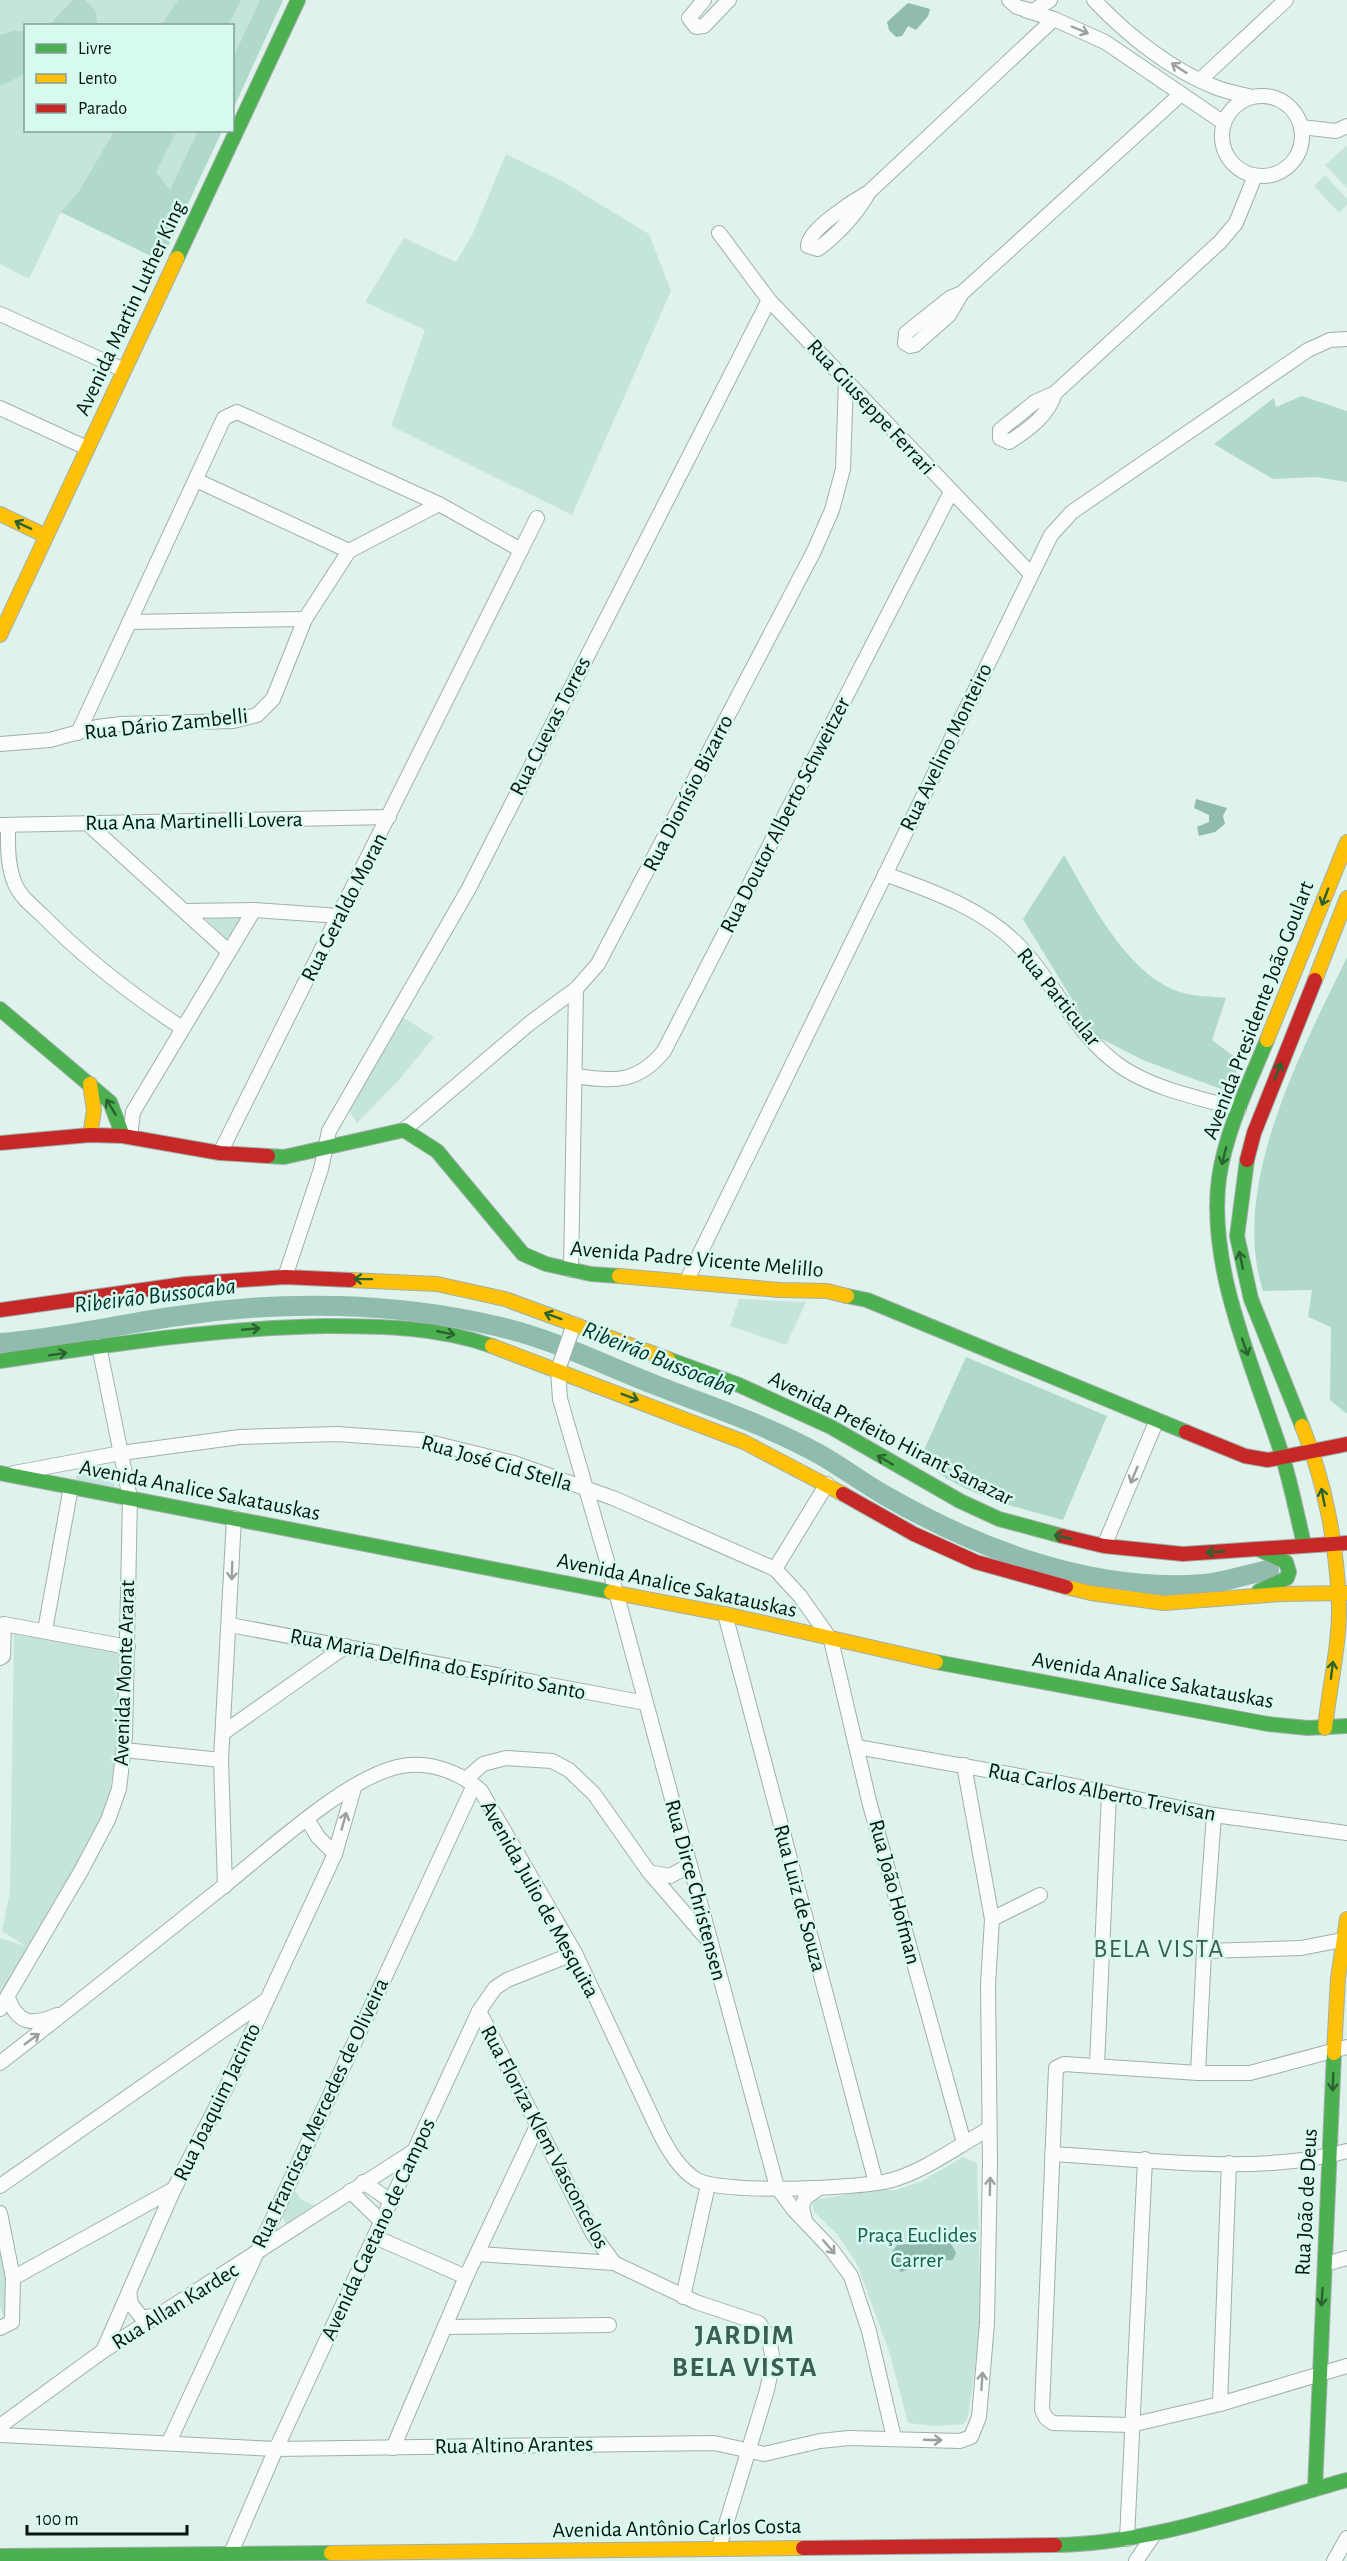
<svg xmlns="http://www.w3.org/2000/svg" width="1347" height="2561" font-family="'Alegreya Sans',sans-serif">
	<rect width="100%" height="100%" fill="#dff2ec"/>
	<g fill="#c5e5dc">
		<polygon points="0,0 283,0 233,109 232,26 26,26 26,130 222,131 161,261 61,212 29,279 0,264"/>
		<polygon points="1346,146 1347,147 1347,188 1325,165"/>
		<polygon points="506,154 562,181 649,234 671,291 572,515 391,426 425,330 365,302 404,238 456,262 473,233"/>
		<polygon points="1325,175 1347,199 1347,205 1339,213 1314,186"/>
		<polygon points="243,916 228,940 206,919"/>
		<polygon points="398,1014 434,1037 399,1080 357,1123 347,1108"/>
		<polygon points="739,1299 806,1302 786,1345 730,1326"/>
		<polygon points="114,1468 114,1487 76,1480 76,1476"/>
		<polygon points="14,1633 118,1648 118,1739 108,1806 30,1948 0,1996 0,1938 25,1946 2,1931 10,1892"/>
		<polygon points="963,2157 977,2163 981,2323 968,2417 964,2424 935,2426 908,2423 890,2354 857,2264 837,2234 814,2212 812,2200 876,2190 896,2190 922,2181"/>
		<polygon points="291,2186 302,2200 317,2207 286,2225 281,2213"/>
		<polygon points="0,2235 9,2279 7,2314 3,2316 0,2306"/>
	</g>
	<g fill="#b1d8cd">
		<polygon points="73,0 85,0 95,10 98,25 45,25 51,23"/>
		<polygon points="178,0 241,0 228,25 162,25"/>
		<polygon points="260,0 283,0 233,109 233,58"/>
		<polygon points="14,31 25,31 25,74 0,86 0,35"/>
		<polygon points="115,130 177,131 156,172 170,190 198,131 222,131 161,261 61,212 80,190"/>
		<polygon points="1302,396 1347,411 1347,482 1316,477 1273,479 1214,444 1274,398 1276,407"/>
		<path d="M1064 855C1090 900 1127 975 1180 992 1194 997 1211 996 1226 998L1212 1040 1240 1061 1229 1092 1143 1060 1094 1035 1023 919Z"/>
		<path d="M1347 957V1414L1330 1400 1331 1327 1308 1317 1312 1290 1263 1291C1229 1185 1302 1051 1347 957Z"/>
		<path d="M966 1357 1107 1416 1063 1520C1011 1506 962 1495 920 1459Z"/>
	</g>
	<g fill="#90bbaf">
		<polygon points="908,3 930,9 928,16 916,30 908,26 902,36 896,37 889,30 887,22"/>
		<polygon points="1196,799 1227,808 1223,816 1225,824 1215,832 1199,836 1197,827 1209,822 1209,815 1194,808"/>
		<polygon points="939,2241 950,2242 956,2253 953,2260 931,2261 901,2272 892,2262 892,2252 897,2245"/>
	</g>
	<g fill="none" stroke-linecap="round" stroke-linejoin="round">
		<path stroke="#90bbaf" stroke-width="20" d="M0 1343C59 1339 120 1324 178 1316 282 1300 394 1302 496 1326 550 1338 602 1364 653 1384 708 1406 767 1425 819 1454 842 1467 863 1483 886 1496 980 1550 1093 1593 1204 1584 1225 1582 1248 1574 1269 1570"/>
		<defs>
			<g id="street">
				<polyline points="704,0 689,18 696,27 704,26 729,0"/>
				<polyline points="1009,0 1017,7 1033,11 1050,0"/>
				<path d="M1094 0C1127 35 1171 70 1215 87 1227 92 1240 94 1252 97"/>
				<polyline points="1025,10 1054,19 1105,42 1224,123"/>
				<polyline points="1200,80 1286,0"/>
				<circle cx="1262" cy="136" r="40"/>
				<polyline points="1301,127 1336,131 1347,126"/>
				<path d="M869 192C856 215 839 233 818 249L808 246C807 230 855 200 869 192L1054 19"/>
				<polyline points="719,233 769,300 1030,573"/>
				<polyline points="962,293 950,298 906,333 905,343 910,346 915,345 949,315 962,293 1181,94"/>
				<polyline points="0,314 124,370"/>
				<path d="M1055 393C1049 415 1028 430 1009 442L1000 438V430L1035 402 1055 393 1220 242 1236 223 1255 176"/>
				<polyline points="0,408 87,448"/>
				<polyline points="196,480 349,551"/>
				<polyline points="129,622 305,619"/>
				<polyline points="78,733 224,418 237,412 439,504 521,550"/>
				<polyline points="0,744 50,740 97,727 121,724 233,721 257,715 273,699 305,619 349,551 439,504"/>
				<polyline points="87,823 228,951"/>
				<polyline points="0,825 389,817"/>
				<path d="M8 825C8 845 7 865 15 884 20 896 32 906 42 915 84 958 132 995 182 1028"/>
				<path d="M885 874C935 892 987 910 1023 950 1057 988 1080 1040 1123 1068 1157 1090 1200 1098 1239 1109"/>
				<polyline points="185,911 254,910 340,916"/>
				<path d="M576 1076C614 1082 638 1083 664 1051L951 492"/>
				<polyline points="404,1130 530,1023 576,989 598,964 814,551 832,510 843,469 846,380"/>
				<polyline points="130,1137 133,1112 254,910"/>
				<polyline points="220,1153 537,518"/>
				<polyline points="571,1270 576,989"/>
				<polyline points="285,1277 321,1169 329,1131 468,890 769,300"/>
				<polyline points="686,1282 1051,535 1072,512 1308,350 1330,340 1347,339"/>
				<polyline points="574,1324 558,1370 560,1399 616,1592 777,2187 794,2210 831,2249 851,2276 869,2331 894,2438"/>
				<polyline points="14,1473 121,1453 240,1437 337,1434 421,1440 514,1463 613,1498 775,1569 800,1596 831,1640 869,1801 964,2143"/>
				<polyline points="1104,1546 1156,1422"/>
				<polyline points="775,1569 827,1484"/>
				<polyline points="725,1614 876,2183"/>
				<polyline points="230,1625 646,1703"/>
				<polyline points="45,1630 71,1487"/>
				<polyline points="0,1658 3,1656 4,1624 128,1647"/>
				<polyline points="223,1733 346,1646"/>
				<polyline points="857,1747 1065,1784 1214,1815 1347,1833"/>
				<polyline points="124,1750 221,1760"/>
				<polyline points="466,1779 483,1764 506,1758 552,1761 569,1770 594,1794 649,1872 707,1939"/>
				<polyline points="307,1819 318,1837 335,1854"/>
				<polyline points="649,1872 670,1876 690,1865"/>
				<polyline points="225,1886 221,1760 234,1518"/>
				<polyline points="992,1919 1040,1895"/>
				<polyline points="1204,1951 1301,1948 1347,1939"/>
				<path d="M8 1998C18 2024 32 2026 57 2015"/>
				<polyline points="0,2009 81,1871 108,1820 119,1789 125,1737 130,1498 99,1346"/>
				<polyline points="479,2011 593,2234 614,2263 696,2302 759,2323 769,2338 773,2361 767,2390 719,2547"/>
				<polyline points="1347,2047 1250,2073 1198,2073 1064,2064 1056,2068 1042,2410 1046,2418 1053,2423 1131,2425 1220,2404 1347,2366"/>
				<path d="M0 2063C75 2005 150 1945 225 1885 268 1851 345 1779 397 1767 427 1760 459 1771 481 1791L575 1953 660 2134C669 2151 680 2170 697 2180 723 2194 860 2189 892 2180 927 2170 957 2146 989 2129"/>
				<polyline points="1097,2065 1109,1793"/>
				<polyline points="1198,2073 1204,1951 1214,1815"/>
				<path d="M1052 2154C1143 2159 1259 2176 1347 2151"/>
				<polyline points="363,2182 391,2201"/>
				<polyline points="0,2186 265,2001"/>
				<polyline points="350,2191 382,2222"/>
				<polyline points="0,2213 13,2278 12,2322 0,2328"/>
				<polyline points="805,2221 802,2207 805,2198 819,2188"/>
				<polyline points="375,2237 466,2277"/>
				<polyline points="478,2254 614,2263"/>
				<polyline points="1325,2264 1347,2258"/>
				<polyline points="13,2278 174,2189"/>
				<polyline points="129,2291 131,2304 142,2318 156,2315"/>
				<polyline points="683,2297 708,2185"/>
				<polyline points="445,2327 609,2325"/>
				<polyline points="103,2351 174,2189 226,2088 335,1854 354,1788"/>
				<polyline points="1220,2404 1229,2163"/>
				<polyline points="0,2426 103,2351 414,2151"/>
				<polyline points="0,2435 276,2449 714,2443 764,2454 820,2441 849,2438 960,2441 971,2437 979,2417 987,2323 990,2163 988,1985 992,1919 964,1765"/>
				<polyline points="169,2442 474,1785"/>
				<polyline points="393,2448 466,2277 538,2124"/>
				<polyline points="1127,2539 1145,2159"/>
				<polyline points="231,2553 276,2449 479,2011 495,1988 507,1980 575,1953"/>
				<polyline points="1136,2561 1155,2533"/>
				<polyline points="1334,2561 1347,2538"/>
			</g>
			<g id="fast">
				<polyline points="177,258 298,0"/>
				<polyline points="0,1009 110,1102 123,1136"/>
				<path d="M1267 1040C1249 1084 1226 1130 1219 1178 1207 1269 1255 1370 1282 1455 1291 1484 1297 1515 1304 1544"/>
				<polyline points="268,1156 284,1157 404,1130 437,1151 523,1254 546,1264 591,1274 619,1276"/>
				<polyline points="1247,1160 1237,1236 1251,1299 1302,1426"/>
				<polyline points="847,1296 867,1300 1186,1432"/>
				<polyline points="668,1359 739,1385 831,1427 960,1501 999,1519 1062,1536"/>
				<path d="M0 1361C108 1345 216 1328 326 1326 382 1326 438 1327 492 1346"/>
				<polyline points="0,1473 611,1592"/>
				<polyline points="1259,1591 1287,1578 1289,1572 1286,1562 1260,1550"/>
				<polyline points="936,1662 1268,1724 1308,1728 1347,1726"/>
				<polyline points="1315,2489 1334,2053"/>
				<path d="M1055 2545C1153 2544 1253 2506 1347 2480"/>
				<polyline points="0,2556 331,2553"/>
			</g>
			<g id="slow">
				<polyline points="0,514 46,536"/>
				<polyline points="0,635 177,258"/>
				<polyline points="1315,980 1347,898"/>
				<polyline points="1267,1040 1347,842"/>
				<polyline points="90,1084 94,1110 90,1135"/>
				<polyline points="619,1276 780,1290 827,1291 847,1296"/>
				<polyline points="350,1280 437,1284 505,1299 668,1359"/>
				<polyline points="492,1346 744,1442 843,1494"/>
				<path d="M1302 1426C1325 1481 1337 1546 1339 1605 1340 1642 1329 1690 1325 1728"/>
				<polyline points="1066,1587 1091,1593 1164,1603 1281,1594 1347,1593"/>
				<polyline points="611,1592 725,1614 936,1662"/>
				<polyline points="1334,2053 1338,1978 1347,1919"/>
				<polyline points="331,2553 803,2548"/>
			</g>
			<g id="jam">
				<polyline points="0,1143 90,1135 123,1136 220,1153 268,1156"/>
				<polyline points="1247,1160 1254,1133 1315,980"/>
				<polyline points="0,1310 185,1284 285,1277 350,1280"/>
				<polyline points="1186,1432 1245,1456 1268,1460 1347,1444"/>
				<polyline points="843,1494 914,1534 976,1562 1066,1587"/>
				<polyline points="1062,1536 1104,1546 1183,1554 1347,1543"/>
				<polyline points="803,2548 1055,2545"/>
			</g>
		</defs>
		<use href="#street" stroke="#a1afab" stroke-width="16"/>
		<use href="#fast" stroke="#a1afab" stroke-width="16"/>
		<use href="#slow" stroke="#a1afab" stroke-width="16"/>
		<use href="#jam" stroke="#a1afab" stroke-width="16"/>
		<use href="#street" stroke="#fafdfc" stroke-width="14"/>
		<use href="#fast" stroke="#4caf50" stroke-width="14"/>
		<use href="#slow" stroke="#ffc107" stroke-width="14"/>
		<use href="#jam" stroke="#c62828" stroke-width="14"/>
	</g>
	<defs><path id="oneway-shaft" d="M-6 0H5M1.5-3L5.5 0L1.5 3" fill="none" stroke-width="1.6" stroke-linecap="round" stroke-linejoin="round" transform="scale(1.5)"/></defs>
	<g stroke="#99a09e">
		<use href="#oneway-shaft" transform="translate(1080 30) rotate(23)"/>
		<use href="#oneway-shaft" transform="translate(1179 68) rotate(-147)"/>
		<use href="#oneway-shaft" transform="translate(1134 1475) rotate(113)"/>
		<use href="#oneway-shaft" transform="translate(232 1571) rotate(92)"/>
		<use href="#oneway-shaft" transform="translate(344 1821) rotate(-74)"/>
		<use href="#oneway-shaft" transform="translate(32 2039) rotate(-36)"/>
		<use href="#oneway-shaft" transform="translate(990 2186) rotate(-89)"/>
		<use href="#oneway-shaft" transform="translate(829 2247) rotate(49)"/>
		<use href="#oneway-shaft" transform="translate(982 2381) rotate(-86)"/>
		<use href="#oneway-shaft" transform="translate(933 2440) rotate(2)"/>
	</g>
	<g stroke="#2a6230">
		<use href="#oneway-shaft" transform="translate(23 525) rotate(-155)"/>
		<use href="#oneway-shaft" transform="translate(1325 897) rotate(111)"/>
		<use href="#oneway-shaft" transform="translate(1278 1071) rotate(-69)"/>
		<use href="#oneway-shaft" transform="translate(111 1107) rotate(-121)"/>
		<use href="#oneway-shaft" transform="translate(1224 1156) rotate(104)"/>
		<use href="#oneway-shaft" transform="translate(1241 1260) rotate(-102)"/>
		<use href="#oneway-shaft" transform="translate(363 1279) rotate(-179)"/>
		<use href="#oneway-shaft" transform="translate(553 1316) rotate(-160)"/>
		<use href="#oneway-shaft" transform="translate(251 1329) rotate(-5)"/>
		<use href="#oneway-shaft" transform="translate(446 1333) rotate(11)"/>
		<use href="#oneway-shaft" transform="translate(1245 1347) rotate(71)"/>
		<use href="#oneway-shaft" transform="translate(58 1354) rotate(-9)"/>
		<use href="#oneway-shaft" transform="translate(630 1397) rotate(21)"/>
		<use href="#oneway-shaft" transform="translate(885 1460) rotate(-150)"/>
		<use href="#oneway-shaft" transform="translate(1323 1497) rotate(-101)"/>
		<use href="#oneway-shaft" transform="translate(1063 1537) rotate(-167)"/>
		<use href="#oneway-shaft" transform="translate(1215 1552) rotate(177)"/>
		<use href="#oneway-shaft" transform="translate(1332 1670) rotate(-83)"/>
		<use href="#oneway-shaft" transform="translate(1333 2082) rotate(92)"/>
		<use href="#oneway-shaft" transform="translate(1322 2297) rotate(94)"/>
	</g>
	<g text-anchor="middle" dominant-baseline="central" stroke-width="5" stroke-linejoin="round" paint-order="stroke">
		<g font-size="22" fill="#071411" stroke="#d7faf0">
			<text transform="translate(130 308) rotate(-65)">Avenida Martin Luther King</text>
			<text transform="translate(871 407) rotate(47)">Rua Giuseppe Ferrari</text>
			<text transform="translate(166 724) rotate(-6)">Rua Dário Zambelli</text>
			<text transform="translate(550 726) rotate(-63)">Rua Cuevas Torres</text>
			<text transform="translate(946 747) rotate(-64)">Rua Avelino Monteiro</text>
			<text transform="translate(688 793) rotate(-63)">Rua Dionísio Bizarro</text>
			<text transform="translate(785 815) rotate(-63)">Rua Doutor Alberto Schweitzer</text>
			<text transform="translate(194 821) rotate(-1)">Rua Ana Martinelli Lovera</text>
			<text transform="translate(344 907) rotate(-63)">Rua Geraldo Moran</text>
			<text transform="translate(1059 997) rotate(51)">Rua Particular</text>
			<text transform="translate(1258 1010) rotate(-69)">Avenida Presidente João Goulart</text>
			<text transform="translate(697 1259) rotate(5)">Avenida Padre Vicente Melillo</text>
			<text transform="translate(891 1438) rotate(27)">Avenida Prefeito Hirant Sanazar</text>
			<text transform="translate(497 1463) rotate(16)">Rua José Cid Stella</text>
			<text transform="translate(200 1490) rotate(11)">Avenida Analice Sakatauskas</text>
			<text transform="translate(677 1585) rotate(12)">Avenida Analice Sakatauskas</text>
			<text transform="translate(438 1664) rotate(11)">Rua Maria Delfina do Espírito Santo</text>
			<text transform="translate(124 1673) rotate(-88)">Avenida Monte Ararat</text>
			<text transform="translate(1153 1680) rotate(10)">Avenida Analice Sakatauskas</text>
			<text transform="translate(1102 1792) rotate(11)">Rua Carlos Alberto Trevisan</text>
			<text transform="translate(696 1890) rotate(75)">Rua Dirce Christensen</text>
			<text transform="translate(895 1892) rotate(75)">Rua João Hofman</text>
			<text transform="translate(800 1898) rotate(75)">Rua Luiz de Souza</text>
			<text transform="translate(540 1899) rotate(61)">Avenida Julio de Mesquita</text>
			<text transform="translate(217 2102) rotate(-64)">Rua Joaquim Jacinto</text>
			<text transform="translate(320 2113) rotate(-65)">Rua Francisca Mercedes de Oliveira</text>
			<text transform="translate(545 2137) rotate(62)">Rua Floriza Klem Vasconcelos</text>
			<text transform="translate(1306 2202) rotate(-87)">Rua João de Deus</text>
			<text transform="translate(378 2229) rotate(-65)">Avenida Caetano de Campos</text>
			<text transform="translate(175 2306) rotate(-32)">Rua Allan Kardec</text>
			<text transform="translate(514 2445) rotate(-1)">Rua Altino Arantes</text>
			<text transform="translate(677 2528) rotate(-1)">Avenida Antônio Carlos Costa</text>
		</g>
		<g font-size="22" fill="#175e50" stroke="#d7faf0">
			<text x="917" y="2235">Praça Euclides<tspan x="917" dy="25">Carrer</tspan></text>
		</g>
		<g font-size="24" font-style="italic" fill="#003228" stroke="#d7faf0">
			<text transform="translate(155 1296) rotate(-7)">Ribeirão Bussocaba</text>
			<text transform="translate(659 1359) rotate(22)">Ribeirão Bussocaba</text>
		</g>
		<g font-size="26" letter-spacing="1.5" fill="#3e5d55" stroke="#d7faf0">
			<text x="1159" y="1949">BELA VISTA</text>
		</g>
		<g font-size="28" font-weight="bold" letter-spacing="1.5" fill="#3e5d55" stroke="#d7faf0">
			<text x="745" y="2336">JARDIM<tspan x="745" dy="32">BELA VISTA</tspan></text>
		</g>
	</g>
	<rect x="24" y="24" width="210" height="108" fill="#d7faf0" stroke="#849e97" stroke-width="1.5"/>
	<rect x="36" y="44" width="30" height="9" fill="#4caf50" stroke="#849e97" stroke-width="1.5"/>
	<text x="78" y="54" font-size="18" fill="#071411">Livre</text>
	<rect x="36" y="74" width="30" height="9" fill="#ffc107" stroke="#849e97" stroke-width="1.5"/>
	<text x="78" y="84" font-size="18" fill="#071411">Lento</text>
	<rect x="36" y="104" width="30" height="9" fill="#c62828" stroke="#849e97" stroke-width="1.5"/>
	<text x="78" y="114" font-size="18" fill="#071411">Parado</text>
	<path d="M27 2525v9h160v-9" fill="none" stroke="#071411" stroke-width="3"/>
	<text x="36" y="2525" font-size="18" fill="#071411" stroke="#d7faf0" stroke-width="4.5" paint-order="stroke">100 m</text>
</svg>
